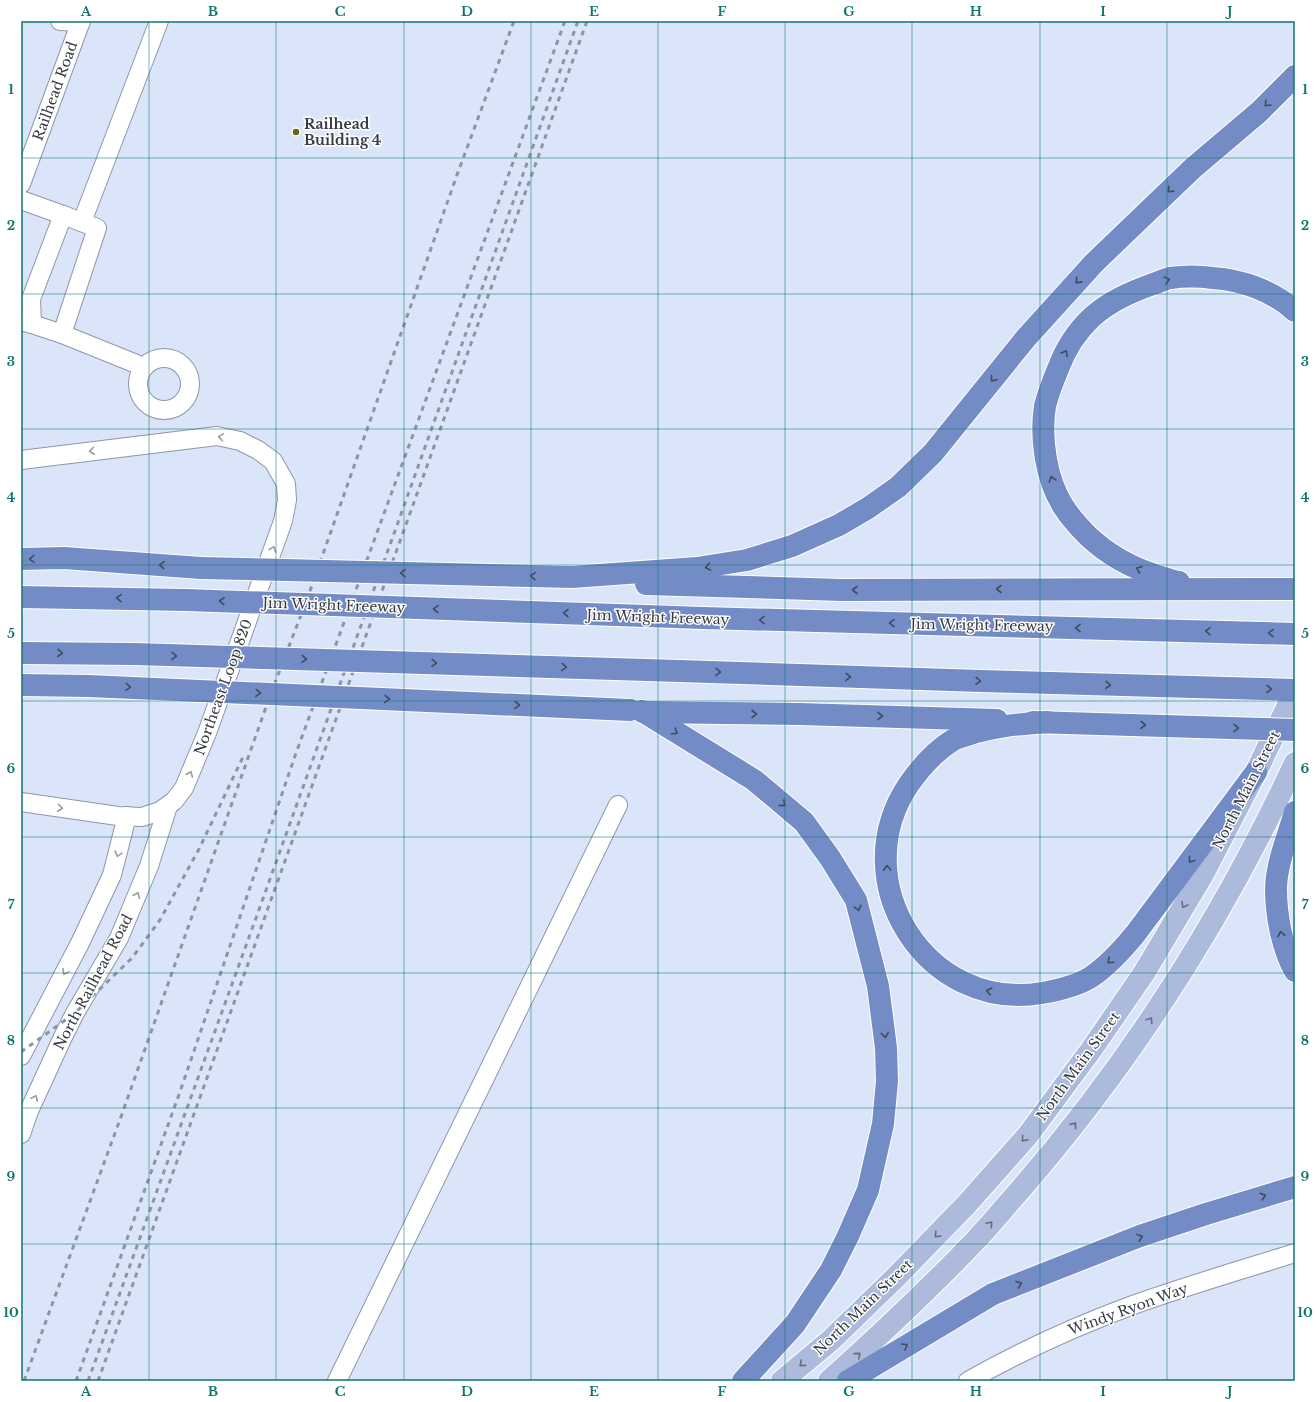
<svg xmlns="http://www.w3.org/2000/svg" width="1316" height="1402" font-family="'Libre Baskerville',serif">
	<rect width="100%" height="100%" fill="#dbe5fa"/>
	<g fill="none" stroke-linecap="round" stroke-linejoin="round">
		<defs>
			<g id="minor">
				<polyline points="60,21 81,22"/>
				<polyline points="21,184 81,21"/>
				<polyline points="21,200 63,215 31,299 32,324 21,321"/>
				<polyline points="63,215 97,228 62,334 144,367"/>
				<polyline points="82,222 159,21"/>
				<polyline points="32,324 62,334"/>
				<circle cx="164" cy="384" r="26"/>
				<polyline points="21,460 217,436 240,441 258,450 273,461 286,484 287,500 283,521 207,733 184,788 174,801 160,811 142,817 118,816 21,802"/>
				<polyline points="21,1056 80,943 112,875 127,816"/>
				<polyline points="21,1134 29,1111 62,1039 75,1013 119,938 149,866 168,806"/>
				<polyline points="337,1381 618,805"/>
				<path d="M968 1381C1021 1351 1076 1326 1133 1305 1186 1286 1241 1270 1295 1253"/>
			</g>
			<g id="major">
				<polyline points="782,1381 831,1340 897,1276 966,1205 1028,1135 1091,1050 1144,973 1203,874 1256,772 1295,691"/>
				<path d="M829 1381C879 1336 929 1289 976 1240 991 1224 1005 1207 1020 1190 1132 1061 1223 918 1295 763"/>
			</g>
			<g id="highway">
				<polyline points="21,559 64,558 201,568"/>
				<polyline points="572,577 697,568 747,560 792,546 839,525 868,508 898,487 933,453 1026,338 1094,263 1193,168 1259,112 1295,76"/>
				<path d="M1179 582C1172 581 1165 578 1158 576 1132 568 1108 555 1088 536 1079 527 1070 517 1063 506 1046 479 1040 438 1045 406 1048 394 1053 381 1058 369 1065 350 1077 331 1092 317 1110 301 1131 292 1153 284 1159 282 1165 279 1170 278 1184 276 1199 276 1213 278 1242 280 1273 291 1295 311"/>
				<polyline points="646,584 842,590 1295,589"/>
				<polyline points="21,597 186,600"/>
				<polyline points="703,618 1295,634"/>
				<polyline points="21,653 135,654"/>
				<polyline points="679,671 981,681 1295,690"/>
				<polyline points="21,685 89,686"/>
				<polyline points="642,711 754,780 804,822 830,858 856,900 878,986 886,1048 887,1081 883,1124 868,1190 848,1236 831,1270 795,1324 743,1381"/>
				<polyline points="643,712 799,714 997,720"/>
				<polyline points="1033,722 1197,727"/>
				<path d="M1048 722C1020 724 993 726 967 735 963 736 957 738 953 740 935 751 921 767 909 784 843 881 927 1013 1042 993 1059 990 1077 986 1091 977 1109 965 1123 949 1136 933L1256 772"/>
				<path d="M1295 812C1288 837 1276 864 1276 890 1276 905 1278 919 1281 933 1284 946 1288 959 1295 971"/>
				<polyline points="848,1381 993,1294 1140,1236 1206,1214 1295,1187"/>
			</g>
		</defs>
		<use href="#minor" stroke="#8d96aa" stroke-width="20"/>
		<use href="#major" stroke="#fff" stroke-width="24"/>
		<use href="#highway" stroke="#fff" stroke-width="24"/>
		<use href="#minor" stroke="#fff" stroke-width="18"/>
		<use href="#major" stroke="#acbadc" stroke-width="22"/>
		<use href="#highway" stroke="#748cc5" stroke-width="22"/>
		<g stroke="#8d94a3" stroke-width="3" stroke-dasharray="5 5" stroke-linecap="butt">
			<polyline points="21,1052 75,1013 132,958 160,920 199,849 244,755"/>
			<polyline points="24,1381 122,1114 271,693 306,602 457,175 514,21"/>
			<polyline points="76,1381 182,1086 296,753 565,21"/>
			<polyline points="88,1381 256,918 578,21"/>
			<polyline points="98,1381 587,21"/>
		</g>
		<defs>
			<g id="highway-bridge">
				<polyline points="201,568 572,577"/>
				<polyline points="186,600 703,618"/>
				<polyline points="135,654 679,671"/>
				<polyline points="89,686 630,710"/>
				<polyline points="1197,727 1295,730"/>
			</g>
		</defs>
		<use href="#highway-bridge" stroke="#fff" stroke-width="24" stroke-linecap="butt"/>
		<use href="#highway-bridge" stroke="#748cc5" stroke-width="22"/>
	</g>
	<defs><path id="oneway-chevron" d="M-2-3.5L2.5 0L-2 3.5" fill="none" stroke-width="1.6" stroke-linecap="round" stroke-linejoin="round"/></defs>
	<g stroke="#424a5c">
		<use href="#oneway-chevron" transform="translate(1267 104) rotate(135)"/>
		<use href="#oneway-chevron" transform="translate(1170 190) rotate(136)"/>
		<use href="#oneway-chevron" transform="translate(1167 280) rotate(-15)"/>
		<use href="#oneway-chevron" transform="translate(1078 281) rotate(132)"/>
		<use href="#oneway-chevron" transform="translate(1065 353) rotate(-63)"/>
		<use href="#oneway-chevron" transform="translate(993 379) rotate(129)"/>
		<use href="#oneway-chevron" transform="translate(1052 479) rotate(-108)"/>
		<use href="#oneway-chevron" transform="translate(32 559) rotate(178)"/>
		<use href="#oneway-chevron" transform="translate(162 565) rotate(-176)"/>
		<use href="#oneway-chevron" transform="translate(708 567) rotate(170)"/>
		<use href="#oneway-chevron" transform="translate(1139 569) rotate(-157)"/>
		<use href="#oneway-chevron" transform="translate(403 573) rotate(-179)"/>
		<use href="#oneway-chevron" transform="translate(533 576) rotate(-179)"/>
		<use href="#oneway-chevron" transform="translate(999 589) rotate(180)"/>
		<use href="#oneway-chevron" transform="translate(855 590) rotate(180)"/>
		<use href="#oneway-chevron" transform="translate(119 598) rotate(-179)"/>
		<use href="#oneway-chevron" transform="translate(222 601) rotate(-178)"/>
		<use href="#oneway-chevron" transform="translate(436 609) rotate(-178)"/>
		<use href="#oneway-chevron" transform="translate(566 613) rotate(-178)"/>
		<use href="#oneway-chevron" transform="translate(762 620) rotate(-179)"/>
		<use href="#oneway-chevron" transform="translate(892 623) rotate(-179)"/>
		<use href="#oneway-chevron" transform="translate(1078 628) rotate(-179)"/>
		<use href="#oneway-chevron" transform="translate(1208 631) rotate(-179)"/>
		<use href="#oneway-chevron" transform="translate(1271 633) rotate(-178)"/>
		<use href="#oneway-chevron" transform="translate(60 653) rotate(1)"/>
		<use href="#oneway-chevron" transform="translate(174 656) rotate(2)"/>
		<use href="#oneway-chevron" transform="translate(304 659) rotate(2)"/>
		<use href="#oneway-chevron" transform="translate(434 663) rotate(2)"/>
		<use href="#oneway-chevron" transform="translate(564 667) rotate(2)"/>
		<use href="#oneway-chevron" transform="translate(718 672) rotate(2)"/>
		<use href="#oneway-chevron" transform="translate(848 677) rotate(2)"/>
		<use href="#oneway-chevron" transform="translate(978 681) rotate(2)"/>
		<use href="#oneway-chevron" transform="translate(1108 685) rotate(2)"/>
		<use href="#oneway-chevron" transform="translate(128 687) rotate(3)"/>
		<use href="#oneway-chevron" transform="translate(1269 689) rotate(1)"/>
		<use href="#oneway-chevron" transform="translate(258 693) rotate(3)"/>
		<use href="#oneway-chevron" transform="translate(387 699) rotate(3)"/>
		<use href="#oneway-chevron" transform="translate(517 705) rotate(3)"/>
		<use href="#oneway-chevron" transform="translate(754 714)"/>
		<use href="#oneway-chevron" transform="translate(880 716) rotate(1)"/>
		<use href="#oneway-chevron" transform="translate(1143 725) rotate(2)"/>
		<use href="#oneway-chevron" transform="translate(1236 728) rotate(1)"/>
		<use href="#oneway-chevron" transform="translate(675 732) rotate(31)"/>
		<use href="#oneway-chevron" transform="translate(783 804) rotate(41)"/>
		<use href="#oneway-chevron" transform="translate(1191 860) rotate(127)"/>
		<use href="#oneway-chevron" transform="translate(887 868) rotate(-93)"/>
		<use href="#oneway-chevron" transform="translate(858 908) rotate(75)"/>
		<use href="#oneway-chevron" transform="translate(1281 934) rotate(-102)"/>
		<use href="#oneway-chevron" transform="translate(1110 961) rotate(137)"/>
		<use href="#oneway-chevron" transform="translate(989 991) rotate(-167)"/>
		<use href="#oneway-chevron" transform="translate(885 1035) rotate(83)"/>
		<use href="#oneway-chevron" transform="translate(1263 1196) rotate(-17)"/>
		<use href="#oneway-chevron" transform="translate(1140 1237) rotate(-20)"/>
		<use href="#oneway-chevron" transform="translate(1019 1284) rotate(-22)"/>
		<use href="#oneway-chevron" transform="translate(905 1346) rotate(-30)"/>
	</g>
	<g stroke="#9a9ca0">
		<use href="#oneway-chevron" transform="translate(221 437) rotate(-171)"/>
		<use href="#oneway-chevron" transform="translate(92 451) rotate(173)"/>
		<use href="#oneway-chevron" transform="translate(273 549) rotate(-70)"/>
		<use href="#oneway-chevron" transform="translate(190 774) rotate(-67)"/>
		<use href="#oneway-chevron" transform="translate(60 808) rotate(8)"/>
		<use href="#oneway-chevron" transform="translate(118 854) rotate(106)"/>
		<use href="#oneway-chevron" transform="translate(137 895) rotate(-67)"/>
		<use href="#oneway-chevron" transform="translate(65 972) rotate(118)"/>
		<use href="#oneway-chevron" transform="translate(35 1098) rotate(-65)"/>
	</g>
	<g stroke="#656d80">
		<use href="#oneway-chevron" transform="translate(1184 905) rotate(121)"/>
		<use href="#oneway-chevron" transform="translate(1150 1020) rotate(-56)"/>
		<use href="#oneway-chevron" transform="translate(1074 1125) rotate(-51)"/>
		<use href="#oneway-chevron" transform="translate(1024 1139) rotate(131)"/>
		<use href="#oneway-chevron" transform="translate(990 1224) rotate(-49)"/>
		<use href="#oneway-chevron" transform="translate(937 1235) rotate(134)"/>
		<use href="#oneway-chevron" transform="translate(858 1355) rotate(-41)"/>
		<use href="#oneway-chevron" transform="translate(802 1364) rotate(140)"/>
	</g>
	<path fill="none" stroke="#0f766e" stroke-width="1" stroke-opacity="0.55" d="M149 21V1381M276 21V1381M404 21V1381M531 21V1381M658 21V1381M785 21V1381M912 21V1381M1040 21V1381M1167 21V1381M21 158H1295M21 294H1295M21 429H1295M21 565H1295M21 701H1295M21 837H1295M21 973H1295M21 1108H1295M21 1244H1295"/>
	<circle fill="#616b11" stroke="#fff" stroke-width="1.5" cx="296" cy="132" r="4"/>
	<g text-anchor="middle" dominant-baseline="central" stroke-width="3" stroke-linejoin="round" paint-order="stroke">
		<g font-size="14" fill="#363a42" stroke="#fff">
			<text transform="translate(55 91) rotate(-70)">Railhead Road</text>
			<text transform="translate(334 605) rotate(2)">Jim Wright Freeway</text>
			<text transform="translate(658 617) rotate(2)">Jim Wright Freeway</text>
			<text transform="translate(982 625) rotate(1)">Jim Wright Freeway</text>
			<text transform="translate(223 687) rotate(-70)">Northeast Loop 820</text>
			<text transform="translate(1246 790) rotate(-63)">North Main Street</text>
			<text transform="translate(93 982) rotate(-62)">North Railhead Road</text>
			<text transform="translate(1078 1066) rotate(-54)">North Main Street</text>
			<text transform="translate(863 1307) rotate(-44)">North Main Street</text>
			<text transform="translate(1128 1309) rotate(-20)">Windy Ryon Way</text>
		</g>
		<g font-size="14" font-weight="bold" fill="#363a42" stroke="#fff" text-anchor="start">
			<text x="304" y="124">Railhead<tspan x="304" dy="16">Building 4</tspan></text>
		</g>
	</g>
	<rect width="1316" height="1402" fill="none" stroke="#ffffff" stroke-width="44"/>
	<rect x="22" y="22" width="1272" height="1358" fill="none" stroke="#0f766e" stroke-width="1.5"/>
	<g font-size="13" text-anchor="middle" font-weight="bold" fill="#0f766e">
		<text x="86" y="16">A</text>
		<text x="213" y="16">B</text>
		<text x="340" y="16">C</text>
		<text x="467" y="16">D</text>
		<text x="594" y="16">E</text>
		<text x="722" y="16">F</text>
		<text x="849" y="16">G</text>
		<text x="976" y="16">H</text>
		<text x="1103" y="16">I</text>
		<text x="1230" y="16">J</text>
		<text x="11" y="94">1</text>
		<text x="1305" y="94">1</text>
		<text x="11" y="230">2</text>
		<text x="1305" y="230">2</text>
		<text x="11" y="366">3</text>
		<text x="1305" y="366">3</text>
		<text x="11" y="502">4</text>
		<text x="1305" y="502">4</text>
		<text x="11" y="638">5</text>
		<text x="1305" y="638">5</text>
		<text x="11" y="773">6</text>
		<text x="1305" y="773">6</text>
		<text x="11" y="909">7</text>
		<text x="1305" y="909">7</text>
		<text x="11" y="1045">8</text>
		<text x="1305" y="1045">8</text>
		<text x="11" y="1181">9</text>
		<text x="1305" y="1181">9</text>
		<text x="11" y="1317">10</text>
		<text x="1305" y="1317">10</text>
		<text x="86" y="1396">A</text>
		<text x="213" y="1396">B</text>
		<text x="340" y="1396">C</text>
		<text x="467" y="1396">D</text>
		<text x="594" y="1396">E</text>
		<text x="722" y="1396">F</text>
		<text x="849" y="1396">G</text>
		<text x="976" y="1396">H</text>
		<text x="1103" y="1396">I</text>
		<text x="1230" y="1396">J</text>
	</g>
</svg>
